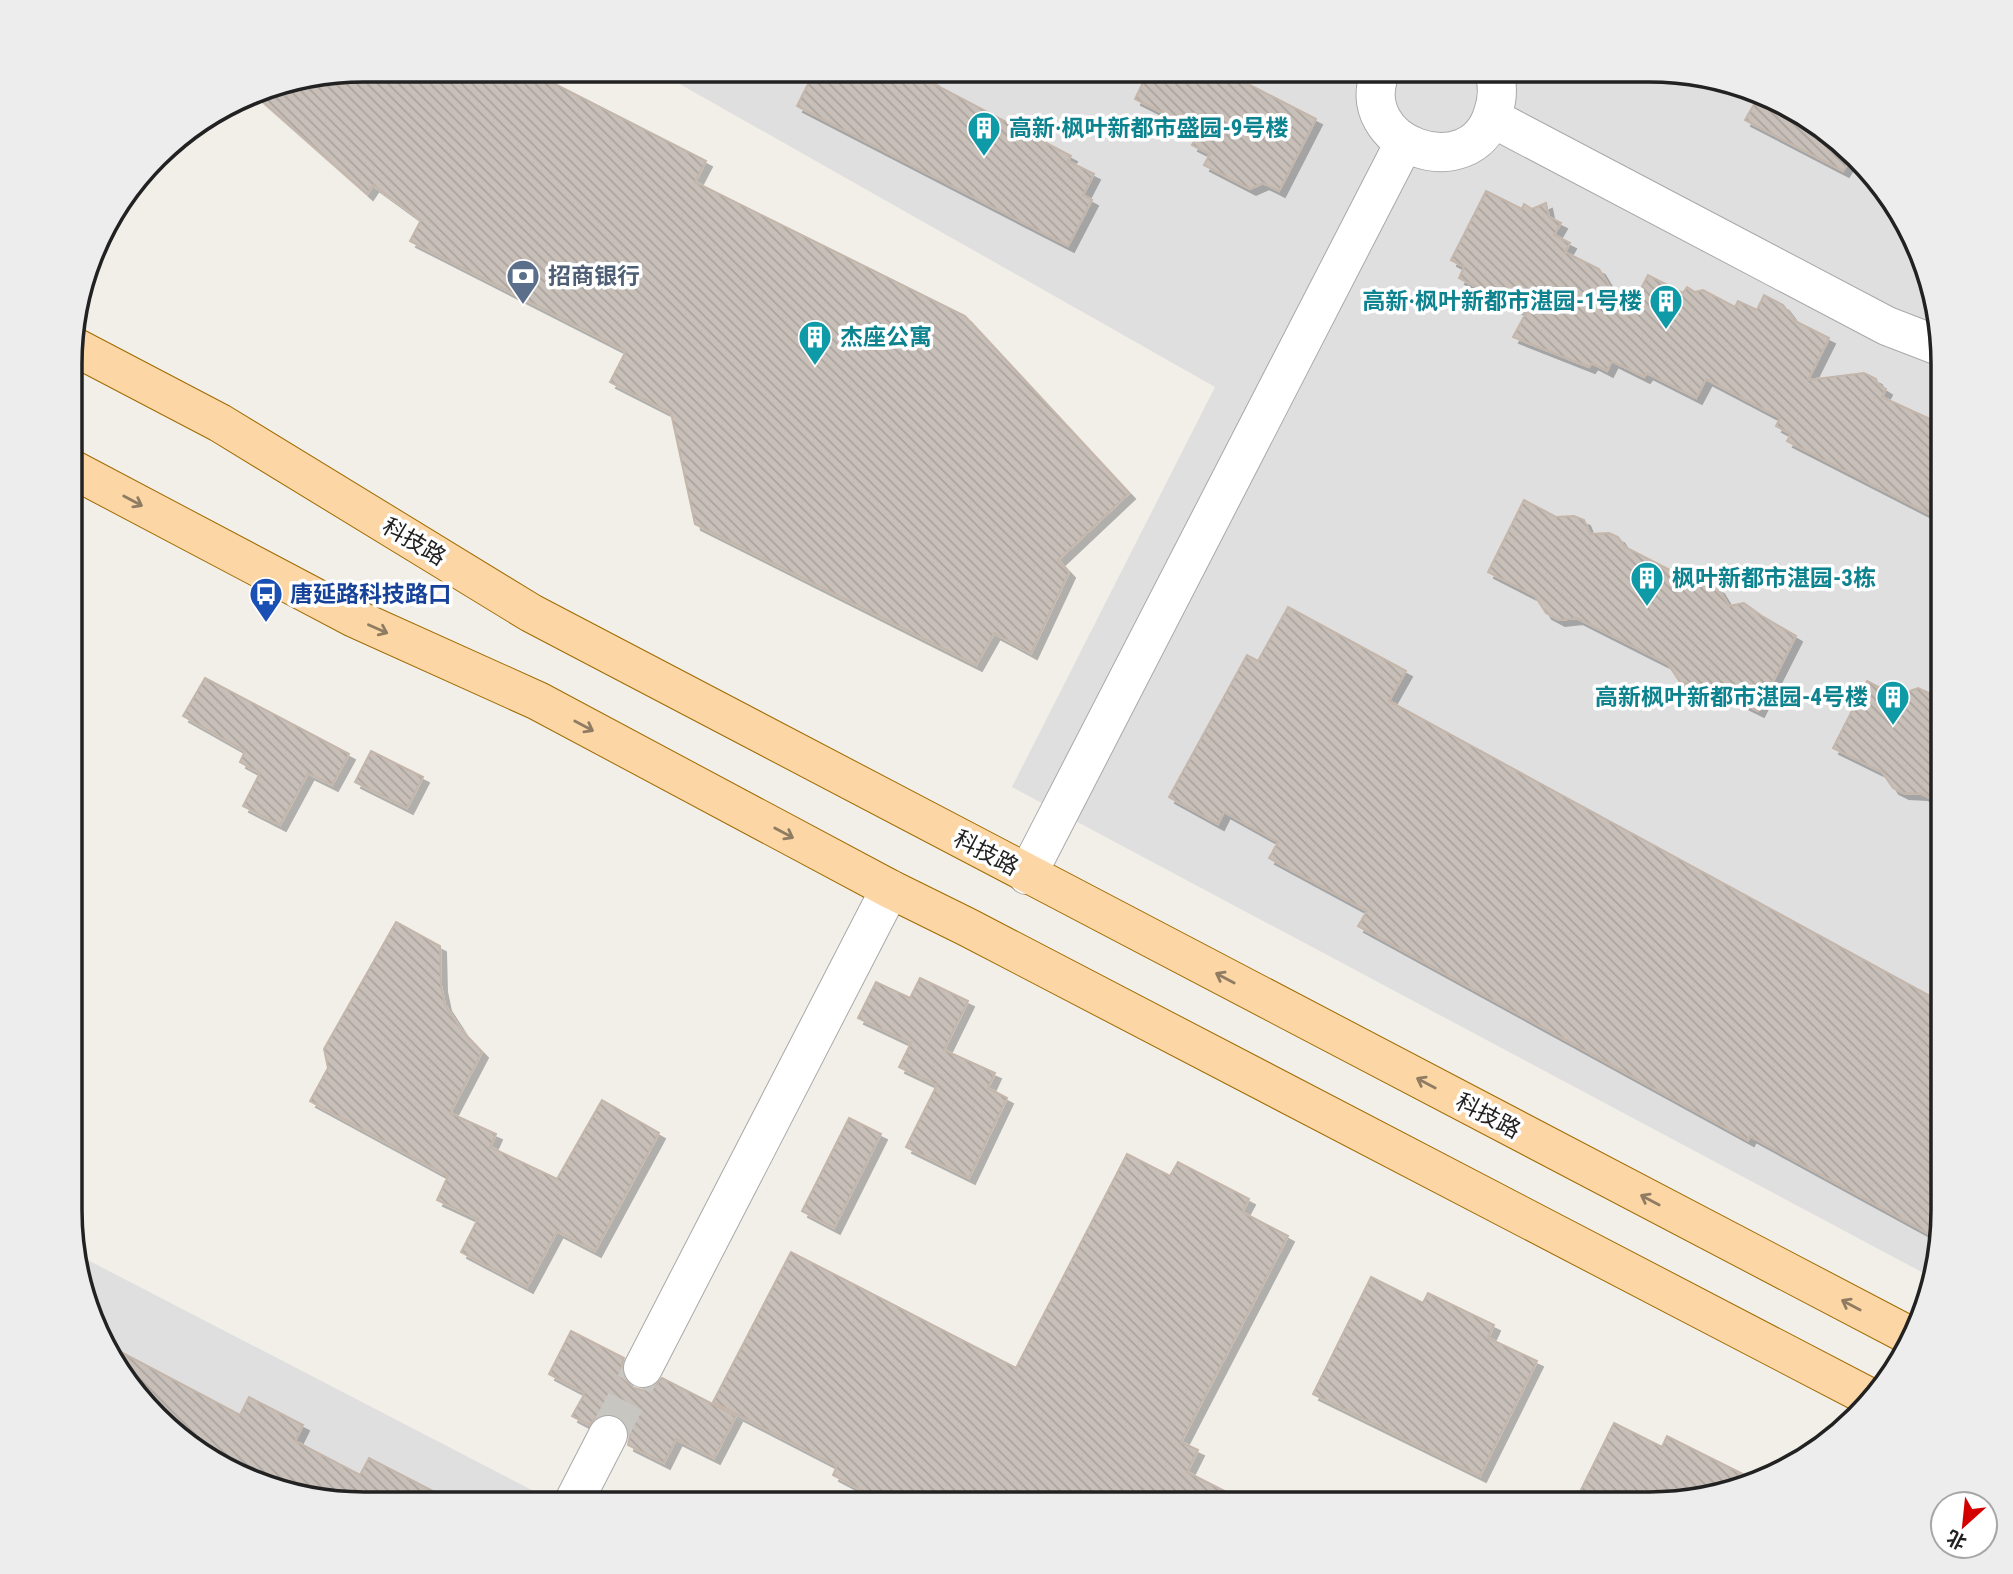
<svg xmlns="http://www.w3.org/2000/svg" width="2013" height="1574" font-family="'Roboto Condensed','Noto Sans SC',sans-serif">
	<defs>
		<pattern id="building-back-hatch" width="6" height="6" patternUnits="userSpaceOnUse" patternTransform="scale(1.75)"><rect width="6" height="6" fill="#c7bfb8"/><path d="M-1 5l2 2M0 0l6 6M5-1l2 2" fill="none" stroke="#aba49e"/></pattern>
		<filter id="shadow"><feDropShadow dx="6" dy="6" stdDeviation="0" flood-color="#0004"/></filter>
	</defs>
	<rect width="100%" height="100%" fill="#f2efe9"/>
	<g fill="#e0dfdf">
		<polygon points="655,70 1668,71 1762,93 1843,143 1920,251 1943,364 1942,1229 1931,1277 1012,787 1215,387"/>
		<polygon points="78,1255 557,1503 345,1503 251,1481 170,1431 100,1340"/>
	</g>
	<g fill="url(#building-back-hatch)" stroke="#c4b6ab" stroke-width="2" filter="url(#shadow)">
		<polygon points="364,70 552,70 547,80 706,161 695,182 965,316 1129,493 1058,560 1069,572 1031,653 994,633 976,665 695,524 671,413 610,382 626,351 410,241 421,220 373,185 367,194 254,94 269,86"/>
		<polygon points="815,70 913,70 933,80 932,83 1071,156 1068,161 1094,174 1083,195 1092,200 1068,246 797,106"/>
		<polygon points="1149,70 1221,70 1316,119 1279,191 1263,183 1250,189 1204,165 1210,154 1192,145 1199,131 1135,99"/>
		<polygon points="1761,92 1843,143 1852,156 1843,171 1745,120"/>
		<polygon points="1486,191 1522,209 1524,204 1532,209 1546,203 1549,217 1561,223 1554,235 1570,243 1565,252 1599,269 1627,316 1648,275 1683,293 1687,287 1695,292 1703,290 1735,307 1738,301 1757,310 1764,295 1783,305 1795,321 1829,338 1808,380 1864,373 1876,379 1878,384 1886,389 1882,397 1943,425 1943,521 1787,441 1791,434 1776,426 1780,418 1706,379 1696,398 1647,373 1644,377 1612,361 1607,371 1592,363 1589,367 1513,337 1526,313 1459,278 1464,267 1451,260"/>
		<polygon points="1524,500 1556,517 1574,516 1584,520 1590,534 1609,533 1618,537 1625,547 1691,581 1701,580 1718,588 1729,606 1744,603 1762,616 1796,636 1758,711 1710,687 1680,682 1668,664 1577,618 1559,620 1546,613 1535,596 1488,572"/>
		<polygon points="1288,607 1406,671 1389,701 1943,1003 1942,1229 1940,1240 1750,1136 1748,1140 1358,926 1367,911 1269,858 1278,842 1224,812 1218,824 1169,797 1247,655 1258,661"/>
		<polygon points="205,678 349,754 332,785 308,773 280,825 243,806 260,773 240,762 245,751 183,716"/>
		<polygon points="1867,681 1901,699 1904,693 1918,688 1929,693 1932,701 1943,706 1943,805 1922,794 1903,793 1893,788 1882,772 1833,748"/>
		<polygon points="371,751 423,777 407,808 355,782"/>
		<polygon points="396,922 440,946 441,986 445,1005 462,1031 482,1052 450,1113 496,1134 490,1147 557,1179 602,1100 659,1133 595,1251 557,1231 527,1287 461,1252 478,1219 437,1200 448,1176 310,1101 328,1068 324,1049"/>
		<polygon points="920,978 968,1001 944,1050 995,1073 988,1088 1007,1098 969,1178 906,1147 937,1085 899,1067 911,1043 858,1018 876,982 910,998"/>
		<polygon points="849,1118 881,1134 834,1228 802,1211"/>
		<polygon points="1127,1154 1170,1176 1178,1162 1249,1199 1242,1212 1288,1236 1181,1442 1198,1450 1187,1472 1250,1504 888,1504 833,1475 837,1466 713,1402 791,1252 1016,1368"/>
		<polygon points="1371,1277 1423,1303 1428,1293 1494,1325 1488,1338 1537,1361 1480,1476 1313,1394"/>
		<polygon points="571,1331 624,1358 621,1368 624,1379 634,1388 643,1390 654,1387 662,1378 736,1416 714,1458 676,1439 664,1463 628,1445 630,1435 627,1424 617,1415 606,1413 597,1416 589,1425 572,1416 585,1393 549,1374"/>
		<polygon points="102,1342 240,1415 249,1397 303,1425 295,1441 360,1475 369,1458 456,1503 345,1503 251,1481 170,1431"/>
		<polygon points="1614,1423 1662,1447 1667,1436 1759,1482 1649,1504 1574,1504"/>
	</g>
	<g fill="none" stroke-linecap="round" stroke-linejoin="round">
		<polyline stroke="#c8c6c1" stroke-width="38" stroke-dasharray="38 19" stroke-linecap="butt" points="608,1435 643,1368"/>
		<defs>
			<g id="street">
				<path d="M1381 70C1349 146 1472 187 1493 113 1498 98 1499 85 1493 71"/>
				<polyline points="1492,118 1887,326 1939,346"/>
				<polyline points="1027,875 1404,143"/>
				<polyline points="643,1368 890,889"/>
				<polyline points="573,1503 608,1435"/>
			</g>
			<g id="primary">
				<polyline points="73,346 220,423 531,613 1912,1337"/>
				<polyline points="72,469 354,618 538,701 890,889 967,927 1873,1399"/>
			</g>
		</defs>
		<use href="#street" stroke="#a9a9a9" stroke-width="40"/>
		<use href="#primary" stroke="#a06b00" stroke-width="40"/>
		<use href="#street" stroke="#fff" stroke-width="38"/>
		<use href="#primary" stroke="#fcd6a4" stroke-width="38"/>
	</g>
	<defs><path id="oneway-shaft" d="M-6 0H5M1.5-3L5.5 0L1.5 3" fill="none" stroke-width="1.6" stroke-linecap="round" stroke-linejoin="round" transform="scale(1.75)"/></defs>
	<g stroke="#8f7c63">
		<use href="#oneway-shaft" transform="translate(133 501) rotate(28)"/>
		<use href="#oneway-shaft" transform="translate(378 629) rotate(24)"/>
		<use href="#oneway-shaft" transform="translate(584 726) rotate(28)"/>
		<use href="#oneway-shaft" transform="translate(784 833) rotate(28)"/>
		<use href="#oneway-shaft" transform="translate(1225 978) rotate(-152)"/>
		<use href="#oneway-shaft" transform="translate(1426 1083) rotate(-152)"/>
		<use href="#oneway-shaft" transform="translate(1650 1200) rotate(-152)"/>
		<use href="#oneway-shaft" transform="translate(1851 1305) rotate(-152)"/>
	</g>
	<defs>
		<symbol id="building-pin" viewBox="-11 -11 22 30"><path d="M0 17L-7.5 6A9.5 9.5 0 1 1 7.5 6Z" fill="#0f9aa8" stroke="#fff"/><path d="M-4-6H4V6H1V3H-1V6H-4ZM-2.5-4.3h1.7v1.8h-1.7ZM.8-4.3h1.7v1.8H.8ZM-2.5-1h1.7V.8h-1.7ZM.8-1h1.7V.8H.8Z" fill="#fff"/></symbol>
		<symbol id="bank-pin" viewBox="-11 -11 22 30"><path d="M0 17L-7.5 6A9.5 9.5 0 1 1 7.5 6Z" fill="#5c6f8a" stroke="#fff"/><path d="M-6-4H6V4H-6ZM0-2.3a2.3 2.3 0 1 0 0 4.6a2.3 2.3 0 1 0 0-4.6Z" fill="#fff"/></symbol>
		<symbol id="bus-pin" viewBox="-11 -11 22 30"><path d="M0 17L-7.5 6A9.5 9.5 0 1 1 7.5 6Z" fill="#1a4fb4" stroke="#fff"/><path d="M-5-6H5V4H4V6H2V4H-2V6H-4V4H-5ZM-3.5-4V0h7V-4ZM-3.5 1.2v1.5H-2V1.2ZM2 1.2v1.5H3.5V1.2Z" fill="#fff"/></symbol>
	</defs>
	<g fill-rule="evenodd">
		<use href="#building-pin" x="965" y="109" width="38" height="52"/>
		<use href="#bank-pin" x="504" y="257" width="38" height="52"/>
		<use href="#building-pin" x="1647" y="282" width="38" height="52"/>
		<use href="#building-pin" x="796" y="318" width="38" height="52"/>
		<use href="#building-pin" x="1628" y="559" width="38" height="52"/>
		<use href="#bus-pin" x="247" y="575" width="38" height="52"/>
		<use href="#building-pin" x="1874" y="678" width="38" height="52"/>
	</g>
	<g text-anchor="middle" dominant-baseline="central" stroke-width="7" stroke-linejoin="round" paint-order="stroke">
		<g font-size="23" font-weight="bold" fill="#0d838f" stroke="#fff" text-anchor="start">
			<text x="1009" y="128">高新·枫叶新都市盛园-9号楼</text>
			<text x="1642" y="301" text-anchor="end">高新·枫叶新都市湛园-1号楼</text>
			<text x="840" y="337">杰座公寓</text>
			<text x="1672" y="578">枫叶新都市湛园-3栋</text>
			<text x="1868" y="697" text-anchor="end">高新枫叶新都市湛园-4号楼</text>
		</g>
		<g font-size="23" font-weight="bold" fill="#4e5e75" stroke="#fff" text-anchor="start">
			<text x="548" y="276">招商银行</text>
		</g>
		<g font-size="23" fill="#222" stroke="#fff">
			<text transform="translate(414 542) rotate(31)">科技路</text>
			<text transform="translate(986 853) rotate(28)">科技路</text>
			<text transform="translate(1488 1116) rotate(28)">科技路</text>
		</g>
		<g font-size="23" font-weight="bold" fill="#164399" stroke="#fff" text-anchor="start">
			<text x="290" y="594">唐延路科技路口</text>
		</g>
	</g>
	<path d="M0 0H2013V1574H0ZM364 82H1649A282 282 0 0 1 1931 364V1210A282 282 0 0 1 1649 1492H364A282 282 0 0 1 82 1210V364A282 282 0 0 1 364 82Z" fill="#ededed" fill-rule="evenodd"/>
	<path fill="none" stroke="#222" stroke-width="3.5" d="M364 82H1649A282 282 0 0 1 1931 364V1210A282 282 0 0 1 1649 1492H364A282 282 0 0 1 82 1210V364A282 282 0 0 1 364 82Z"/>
	<g transform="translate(1964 1525) rotate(207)"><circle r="33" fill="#ffffff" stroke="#a7a7a7" stroke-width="2"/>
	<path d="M0-5L12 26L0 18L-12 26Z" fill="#d40000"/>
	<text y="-10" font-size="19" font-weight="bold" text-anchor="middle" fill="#222222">北</text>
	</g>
</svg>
